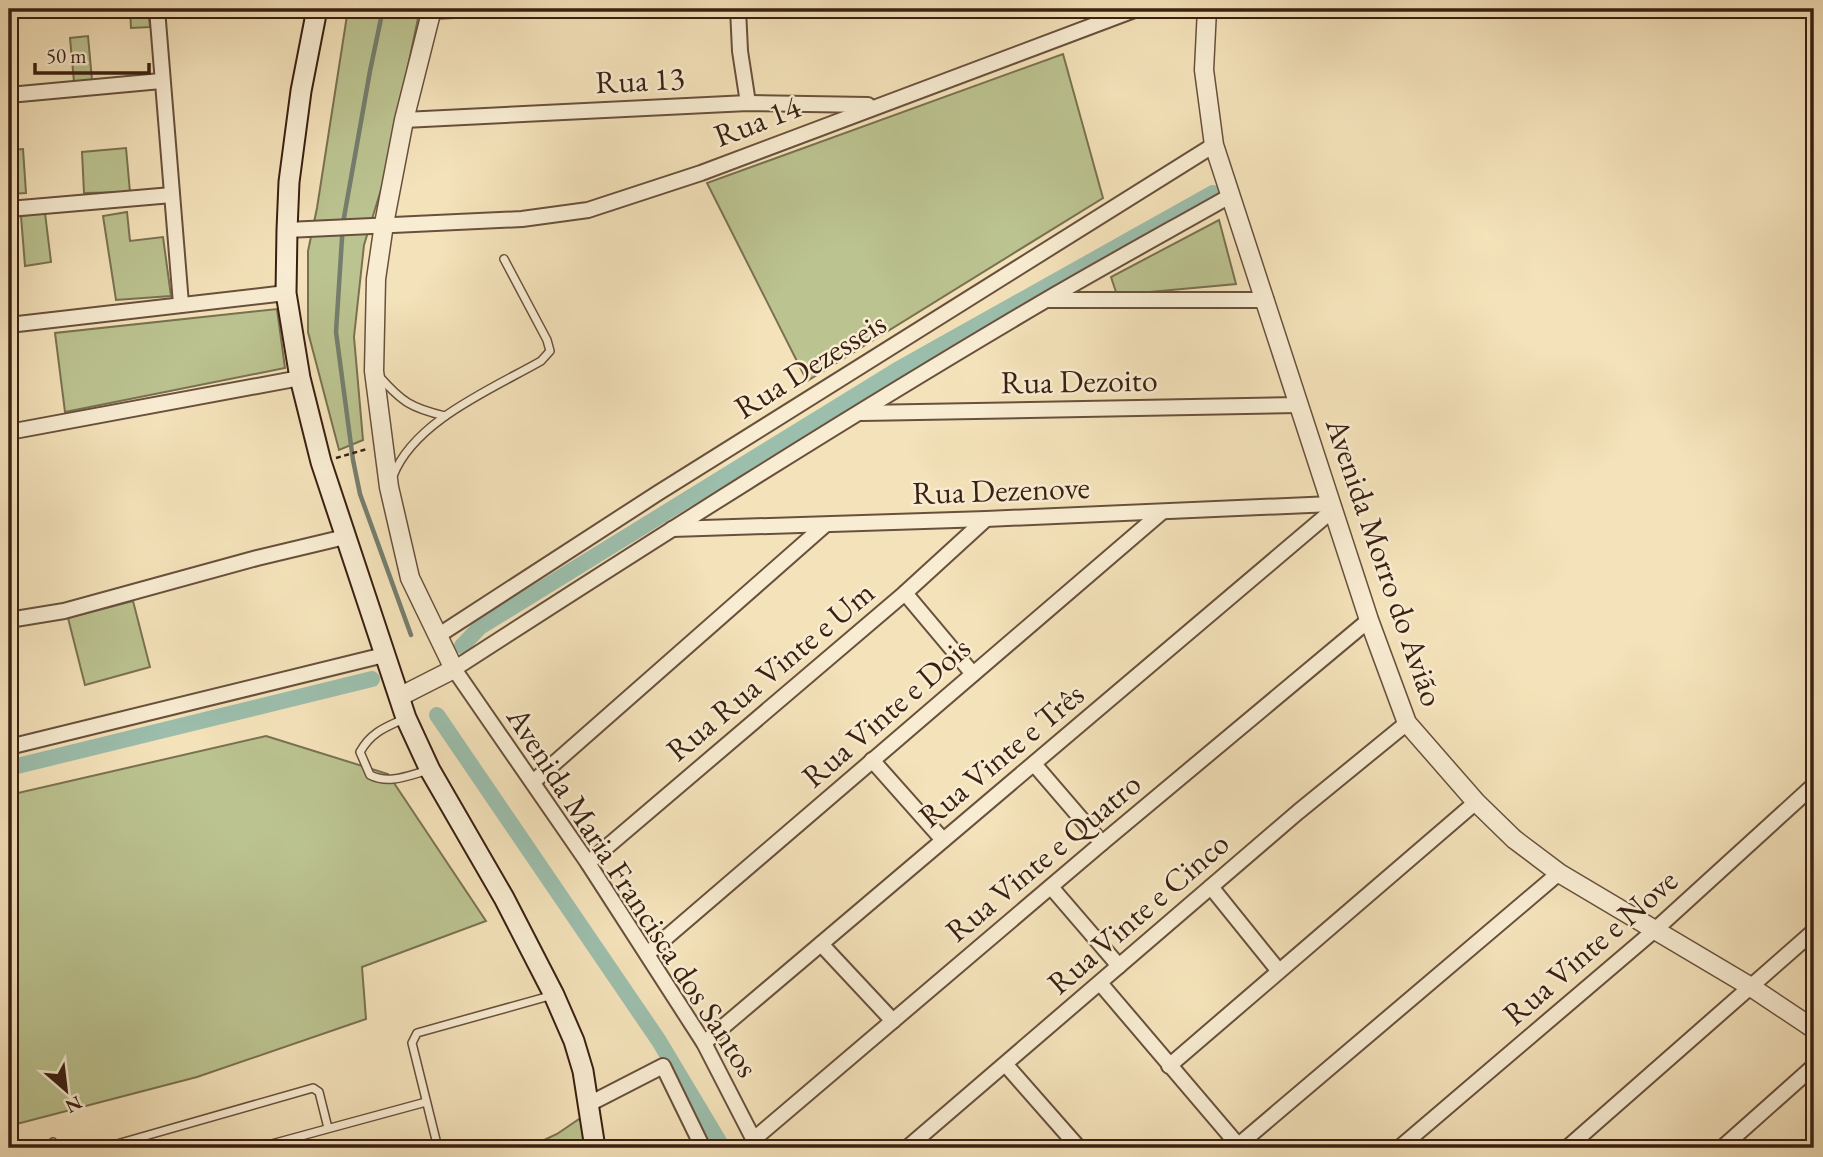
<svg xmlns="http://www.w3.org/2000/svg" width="1823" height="1157" font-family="'EB Garamond',serif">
	<rect width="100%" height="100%" fill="#f4e2ba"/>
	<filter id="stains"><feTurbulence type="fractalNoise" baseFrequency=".00286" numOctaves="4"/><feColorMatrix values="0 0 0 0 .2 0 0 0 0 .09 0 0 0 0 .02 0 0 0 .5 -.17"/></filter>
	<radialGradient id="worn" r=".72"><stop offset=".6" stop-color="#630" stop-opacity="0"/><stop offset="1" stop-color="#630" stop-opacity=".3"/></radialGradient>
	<g fill="#bbc390" stroke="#7a7151" stroke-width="2">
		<polygon points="9,9 16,9 17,79 9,79"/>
		<polygon points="130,9 148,9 150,27 131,28"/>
		<polygon points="348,9 420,9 384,180 364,245 354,337 363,440 339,450 308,332 308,251 317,208"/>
		<polygon points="88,36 92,80 74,82 70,38"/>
		<polygon points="1063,54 1103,198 807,381 707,183"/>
		<polygon points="126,148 130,192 84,193 82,152"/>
		<polygon points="23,149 26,193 9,194 9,150"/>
		<polygon points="127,212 130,241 163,237 171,296 116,300 103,216"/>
		<polygon points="45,213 51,262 25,266 21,216"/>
		<polygon points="1219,220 1236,284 1117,295 1111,277"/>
		<polygon points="277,309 285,368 65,412 55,333"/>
		<polygon points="133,601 150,667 85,685 68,618"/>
		<polygon points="266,736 388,774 486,921 362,967 366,1019 197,1077 9,1126 9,795"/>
		<polygon points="582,1117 586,1148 527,1148 557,1134"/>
	</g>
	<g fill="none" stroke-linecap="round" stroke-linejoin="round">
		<polyline stroke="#757e6e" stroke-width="4.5" points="383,9 370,71 343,223 336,332 353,460 360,494 411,635"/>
		<g stroke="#9cbeac" stroke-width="16">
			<polyline points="462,646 480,627 897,370 1213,193"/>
			<polyline points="437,715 659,1041 723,1148"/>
			<polyline points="9,768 372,679"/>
		</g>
		<defs>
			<g id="service">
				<path d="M379 376C402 402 411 408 445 416"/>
				<path d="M393 476C414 421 492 389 541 361L550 351 547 340 504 259"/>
				<path d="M406 718C386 727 371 732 360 752L370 775C390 785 409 775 429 770"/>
				<polyline points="53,1142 54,1148"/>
				<polyline points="103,1148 313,1088 319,1092 328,1128"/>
				<polyline points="257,1148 426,1102"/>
				<polyline points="438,1148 412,1043 417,1033 553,995"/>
			</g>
			<g id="minor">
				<polyline points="157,9 181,304"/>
				<polyline points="738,9 740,51 748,103"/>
				<polyline points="431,11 477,9"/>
				<polyline points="9,95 161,81"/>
				<polyline points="404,120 748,103 868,105"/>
				<polyline points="9,209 172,195"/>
				<polyline points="287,230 522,219 588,210 701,173 1137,9"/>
				<polyline points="1047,300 1266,300"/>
				<polyline points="9,325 286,293"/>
				<polyline points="862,413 1298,405"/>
				<polyline points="9,432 300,378"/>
				<polyline points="672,529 986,519 1332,504"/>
				<polyline points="905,593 973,674"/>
				<polyline points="9,620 64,611 257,558 345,537"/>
				<polyline points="439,635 658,493 1214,145"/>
				<polyline points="9,747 384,655"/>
				<polyline points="872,760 943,840"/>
				<polyline points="1034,764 1102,843"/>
				<polyline points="533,782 825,525"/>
				<polyline points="588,863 905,593 986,519"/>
				<polyline points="1051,887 1119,966"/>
				<polyline points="1211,887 1278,970"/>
				<polyline points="821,944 893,1021"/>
				<polyline points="647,954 1162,512"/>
				<polyline points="1100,983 1238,1145"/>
				<polyline points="704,1043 1334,509"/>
				<polyline points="1006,1065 1079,1148"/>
				<polyline points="1169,1066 1476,802"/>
				<polyline points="589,1104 663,1066 703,1148"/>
				<polyline points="754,1139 1102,843 1369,620"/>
				<path d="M758 1148 704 1043 588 863 454 669C649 543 845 418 1046 300 1106 265 1168 231 1230 196"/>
				<polyline points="907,1148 1298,812 1407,723"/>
				<polyline points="1235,1148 1559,873"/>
				<polyline points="1399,1148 1656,929 1814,785"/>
				<polyline points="1567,1148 1814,931"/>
				<polyline points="1722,1148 1814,1066"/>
			</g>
			<g id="tertiary">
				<polyline points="1207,9 1204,70 1214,145 1369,620 1407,723 1476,802 1514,839 1559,873 1751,987 1814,1029"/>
				<polyline points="399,697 454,669 410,578 389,487 374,371 376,279 384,224 404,120 432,9"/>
			</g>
			<polyline id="secondary" points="317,9 301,91 289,182 287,230 286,293 300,378 321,462 406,718 430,770 504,898 554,995 574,1041 583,1071 595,1148"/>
		</defs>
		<use href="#service" stroke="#68503c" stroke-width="10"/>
		<use href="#minor" stroke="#68503c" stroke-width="18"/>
		<use href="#tertiary" stroke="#68503c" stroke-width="21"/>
		<use href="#secondary" stroke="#3a1f12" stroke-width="23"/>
		<polyline stroke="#3a1f12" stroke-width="2.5" stroke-dasharray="5 3.5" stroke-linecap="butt" points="336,458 367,449"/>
		<use href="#service" stroke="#f8ecd2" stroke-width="7"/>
		<use href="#minor" stroke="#f8ecd2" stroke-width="14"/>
		<use href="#tertiary" stroke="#f8ecd2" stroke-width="18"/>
		<use href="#secondary" stroke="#f8ecd2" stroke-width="19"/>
	</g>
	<g text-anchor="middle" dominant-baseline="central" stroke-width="5" stroke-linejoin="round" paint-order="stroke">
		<g font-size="32" fill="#3a1f12" stroke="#f8ecd2">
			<text transform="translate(640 80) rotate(-3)">Rua 13</text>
			<text transform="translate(757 121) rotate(-21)">Rua 14</text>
			<text transform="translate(810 365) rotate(-32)">Rua Dezesseis</text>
			<text transform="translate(1079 381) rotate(-1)">Rua Dezoito</text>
			<text transform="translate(1001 490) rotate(-2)">Rua Dezenove</text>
			<text transform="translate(1385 562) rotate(71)">Avenida Morro do Avião</text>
			<text transform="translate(770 671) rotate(-40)">Rua Rua Vinte e Um</text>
			<text transform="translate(886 712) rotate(-41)">Rua Vinte e Dois</text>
			<text transform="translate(1001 755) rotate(-40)">Rua Vinte e Três</text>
			<text transform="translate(1043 857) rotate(-40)">Rua Vinte e Quatro</text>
			<text transform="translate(633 892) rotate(57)">Avenida Maria Francisca dos Santos</text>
			<text transform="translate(1138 913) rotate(-41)">Rua Vinte e Cinco</text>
			<text transform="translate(1590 947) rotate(-41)">Rua Vinte e Nove</text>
		</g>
	</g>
	<rect width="1823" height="1157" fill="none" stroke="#f4e2ba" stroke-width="35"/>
	<rect x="10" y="10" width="1802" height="1136" fill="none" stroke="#3a1f12" stroke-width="3.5"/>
	<rect x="18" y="18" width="1788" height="1122" fill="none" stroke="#3a1f12" stroke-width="2"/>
	<g transform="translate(66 1090) rotate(152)" stroke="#f8ecd2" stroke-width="5" paint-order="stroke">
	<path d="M0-5L12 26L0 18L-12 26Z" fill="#3a1f12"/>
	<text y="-10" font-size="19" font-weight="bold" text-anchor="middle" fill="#3a1f12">N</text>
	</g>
	<path d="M35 63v10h114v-10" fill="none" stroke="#3a1f12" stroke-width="3.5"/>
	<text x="46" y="63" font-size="21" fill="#3a1f12" stroke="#f8ecd2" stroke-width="5" paint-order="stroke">50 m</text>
	<rect width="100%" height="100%" filter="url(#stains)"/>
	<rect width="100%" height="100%" fill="url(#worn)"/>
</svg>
